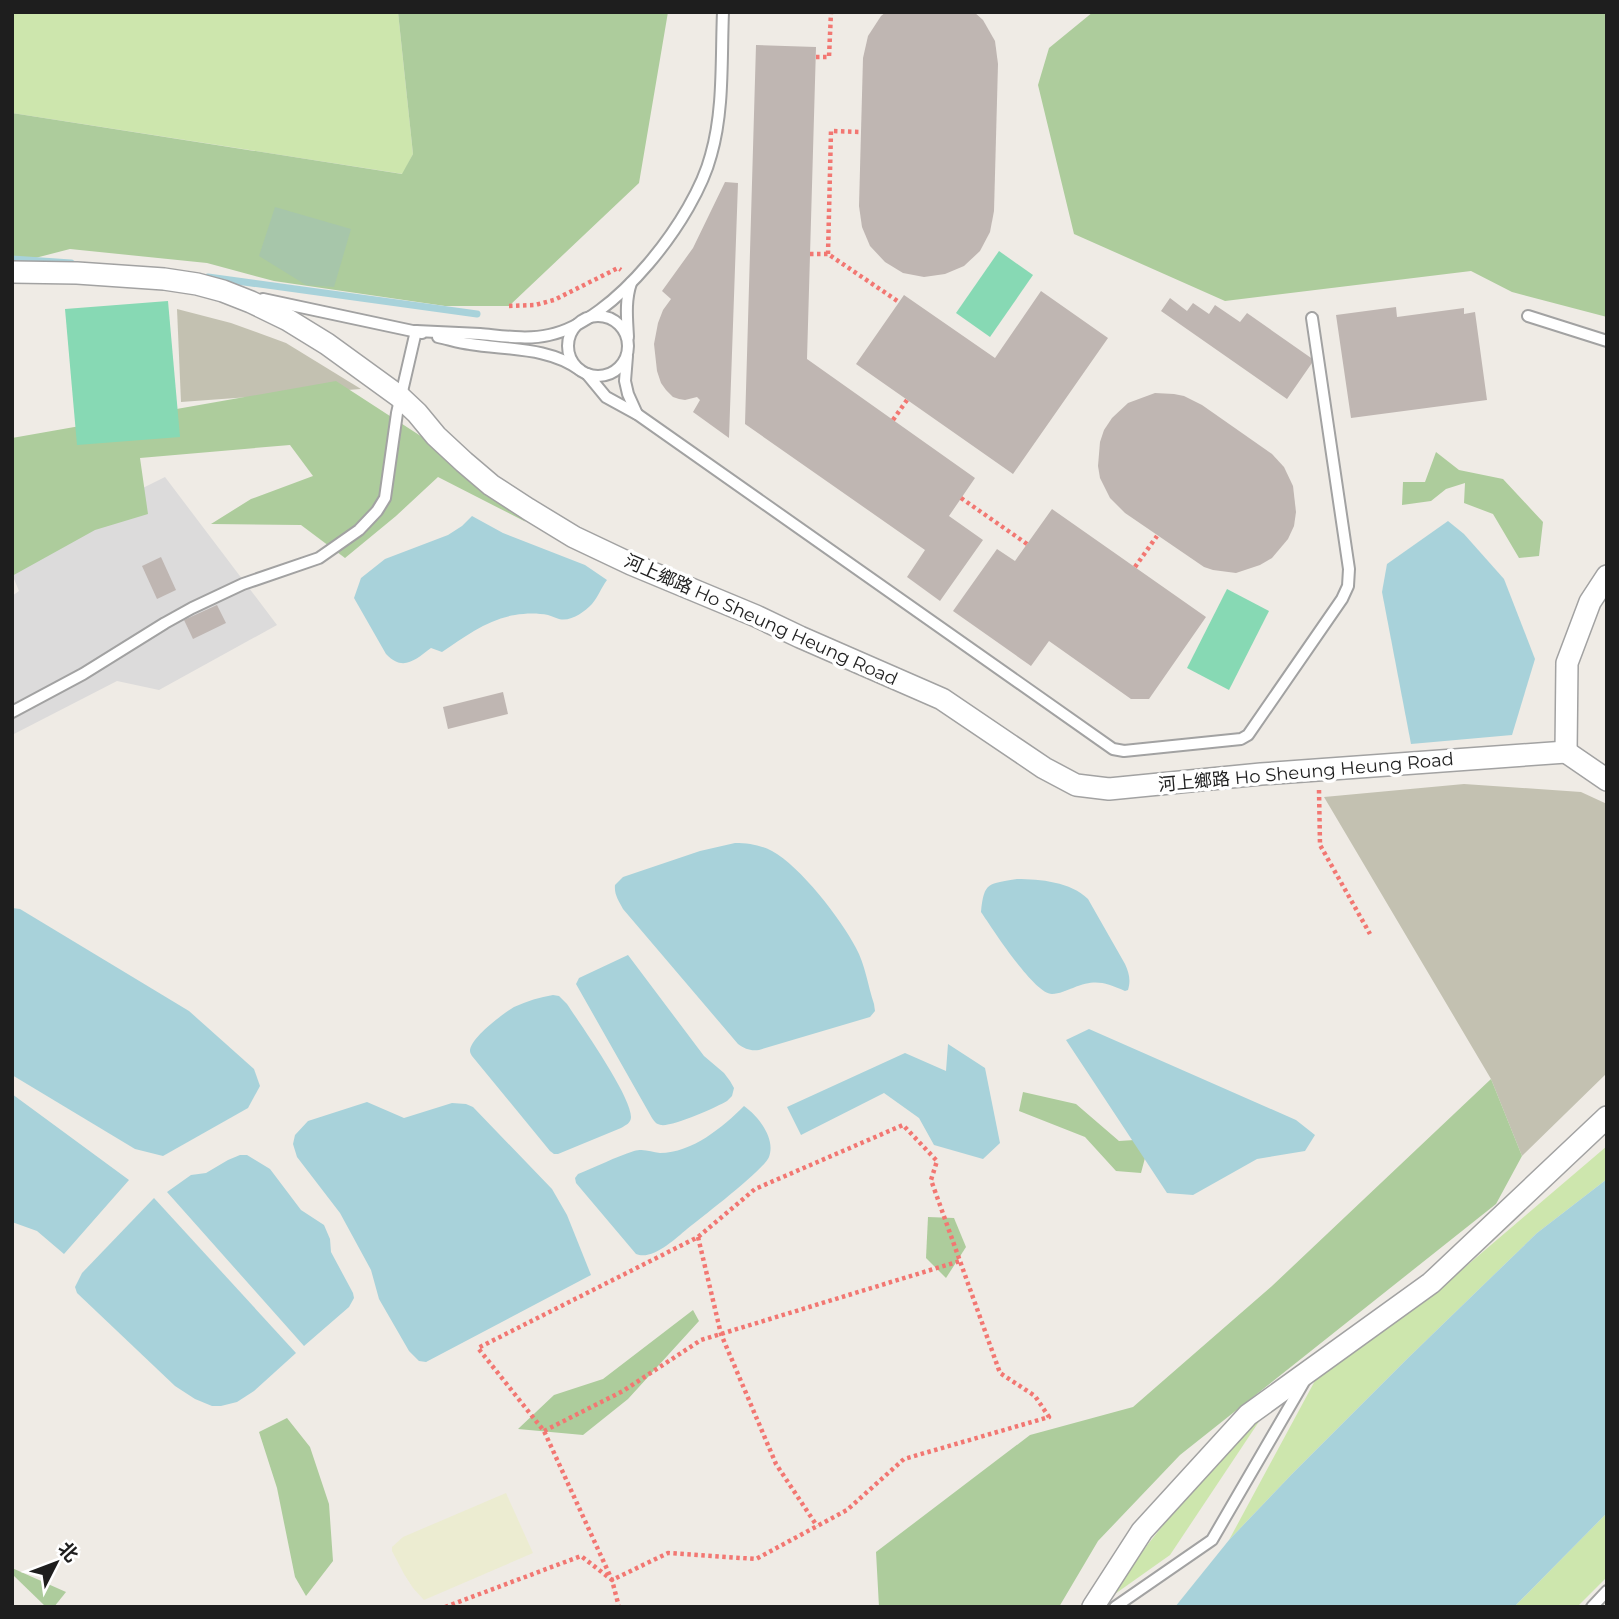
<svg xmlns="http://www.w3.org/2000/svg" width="1619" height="1619" font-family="Montserrat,'Noto Sans SC',sans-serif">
	<rect width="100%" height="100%" fill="#efebe5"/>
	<polygon fill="#dcdbdb" points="165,477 277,625 159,690 117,681 12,735 12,596 19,591 12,574 12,553"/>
	<g fill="#c3c1b1">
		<polygon points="177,309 231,323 286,343 361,389 181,402"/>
		<polygon points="1464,784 1581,792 1607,804 1607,1073 1522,1156 1491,1079 1324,797"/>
	</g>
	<polygon fill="#ececd1" points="506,1493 533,1553 424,1600 413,1588 404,1574 392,1551 392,1547 403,1537"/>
	<g fill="#cde6ad">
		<polygon points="12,12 398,12 413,154 403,174 12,113"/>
		<polygon points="1607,1146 1607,1179 1537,1233 1408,1358 1293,1473 1229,1540 1317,1377 1423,1303"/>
		<path d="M1262 1417 1170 1555 1105 1601C1153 1536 1203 1472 1262 1417Z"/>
		<polygon points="1607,1513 1607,1577 1577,1607 1514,1607"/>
	</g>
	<g fill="#adcc9c">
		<polygon points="398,12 668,12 639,183 509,306 445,306 274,281 207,263 70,249 12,264 12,113 402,174 413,154"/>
		<polygon points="1093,12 1607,12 1607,317 1512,292 1471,271 1225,301 1074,234 1038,85 1049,48"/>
		<polygon points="336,381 433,444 526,522 438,477 396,516 345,558 301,525 211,524 251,499 313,476 290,445 140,458 148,514 95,530 12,576 12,438"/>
		<polygon points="1436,452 1459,470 1503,479 1543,522 1539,556 1519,558 1493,514 1464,503 1465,483 1446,489 1431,501 1402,505 1403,482 1425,482"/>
		<polygon points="1491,1079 1522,1156 1496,1204 1180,1455 1098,1541 1059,1607 879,1607 876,1552 1030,1435 1133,1407 1272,1286"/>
		<polygon points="1023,1092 1076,1104 1119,1141 1150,1139 1141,1173 1116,1171 1085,1137 1019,1111"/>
		<polygon points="928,1217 954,1218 966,1247 946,1278 926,1258"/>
		<polygon points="693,1310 699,1321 628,1399 583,1435 518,1429 554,1395 603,1379"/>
		<polygon points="287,1418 310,1447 329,1504 333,1561 306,1596 295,1577 277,1488 259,1432"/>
		<polygon points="12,1568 66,1592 54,1607 46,1607 12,1574"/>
	</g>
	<polygon fill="#a7c6aa" points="275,207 351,229 334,287 306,285 259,256"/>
	<g fill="#87d9b4">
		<polygon points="999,251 1033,275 990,337 956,313"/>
		<polygon points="168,301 180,437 77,445 65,309"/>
		<polygon points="1227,589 1269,611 1229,690 1187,668"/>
	</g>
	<g fill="#a8d2da">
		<path d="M472 516 503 533 585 565 607 580C601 588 598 597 592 604 584 612 571 622 559 619 555 618 552 616 548 615 538 613 526 613 515 615 488 619 464 637 442 652L431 648C415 660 403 672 386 654L354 598 361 578 385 559 448 535 462 526Z"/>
		<polygon points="1448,521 1464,534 1504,579 1535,659 1512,735 1411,744 1382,592 1387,564"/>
		<path d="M735 843C749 843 760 845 772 851 800 866 841 919 856 948 865 964 868 986 874 1004L875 1011 870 1017 759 1050C750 1051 745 1049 738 1044L623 909C619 901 614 895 615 885L623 877 700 851Z"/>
		<path d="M1017 879C1040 879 1071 882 1088 899L1125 964C1129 973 1131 980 1128 990L1125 991C1104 982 1095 979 1073 988 1067 990 1059 994 1052 994 1034 994 992 928 981 912 984 881 989 884 1017 879Z"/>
		<polygon points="12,908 20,909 189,1011 254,1069 260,1086 248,1108 163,1156 135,1149 12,1075"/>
		<path d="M628 955 704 1056 724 1073 730 1081 734 1088 732 1096 727 1101C717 1107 672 1127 661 1125 656 1124 655 1122 652 1118L576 984 579 978Z"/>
		<path d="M553 995 559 996 567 1004C581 1025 631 1096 631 1117 631 1123 626 1125 621 1128L558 1154H554L550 1151 472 1056C471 1054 470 1053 470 1051 470 1038 504 1013 514 1007 527 1001 540 997 553 995Z"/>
		<polygon points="1089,1029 1296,1120 1315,1135 1305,1151 1257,1159 1193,1195 1167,1193 1066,1040"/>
		<polygon points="948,1044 985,1068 1000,1143 983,1159 934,1145 919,1118 884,1093 801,1135 787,1107 905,1053 946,1071"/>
		<polygon points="12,1094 129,1180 64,1254 37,1231 12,1222"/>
		<polygon points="367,1102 404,1118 452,1103 466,1104 473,1107 552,1189 567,1215 591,1275 426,1362 419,1361 409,1351 379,1299 371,1270 340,1213 297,1157 293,1144 295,1135 308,1121"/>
		<path d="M744 1106C758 1116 776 1138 769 1157 764 1170 702 1217 687 1229 675 1239 652 1261 636 1254L576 1183 575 1178 578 1174C596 1167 615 1157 634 1151 644 1148 651 1152 660 1153 692 1153 723 1127 744 1106Z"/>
		<polygon points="240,1155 247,1155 270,1169 301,1210 324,1225 330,1239 331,1252 353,1293 354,1298 349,1307 304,1346 167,1192 191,1175 206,1173 228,1160"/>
		<polygon points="1607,1179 1607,1513 1514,1607 1175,1607 1229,1540 1293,1473 1408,1358 1537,1233"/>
		<polygon points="154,1198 296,1353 254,1391 237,1402 221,1406 212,1406 195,1399 175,1386 77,1293 75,1287 82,1273"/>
	</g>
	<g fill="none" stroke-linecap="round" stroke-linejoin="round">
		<g stroke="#a8d2da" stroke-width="7">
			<polyline points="12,259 71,263"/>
			<polyline points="208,277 477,314"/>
		</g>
	</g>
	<g fill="#bfb6b2">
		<polygon points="886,12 974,12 983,20 995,41 998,64 994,211 990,232 980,251 964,266 945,274 924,277 903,273 885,262 870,246 862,227 859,206 863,58 868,36 881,16"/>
		<polygon points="756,45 816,47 807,359 975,478 949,516 983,540 940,601 907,577 925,550 745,424"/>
		<polygon points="725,182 738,183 729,438 693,412 700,400 697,397 685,400 679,399 673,397 666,390 661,383 657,371 654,344 658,323 663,310 671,299 662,291 693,248"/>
		<polygon points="1041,291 1108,338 1013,474 856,364 904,295 995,358"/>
		<polygon points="1170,298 1187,311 1193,303 1209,314 1215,305 1240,322 1247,313 1314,360 1287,399 1161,311"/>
		<polygon points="1396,307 1397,317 1464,308 1464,314 1475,312 1487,400 1351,418 1336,315"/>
		<polygon points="1155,393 1174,394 1184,396 1202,405 1272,454 1284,467 1293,486 1296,512 1294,526 1288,539 1272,558 1260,565 1236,573 1213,570 1204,567 1125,513 1110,498 1100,478 1098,466 1100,442 1104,430 1112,418 1128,403"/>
		<polygon points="1052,509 1206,617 1149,699 1131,699 1049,641 1031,666 953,611 997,549 1015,561"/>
		<polygon points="161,557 176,590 157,599 142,566"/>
		<polygon points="217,605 226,623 193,639 184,620"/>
		<polygon points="503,692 508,714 448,729 443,707"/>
	</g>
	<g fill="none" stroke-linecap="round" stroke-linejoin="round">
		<defs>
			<g id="service">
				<polyline points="263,299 422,333"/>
				<polyline points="1528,316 1607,341"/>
				<circle cx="598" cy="346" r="30"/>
				<path d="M416 331C437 332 459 333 480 334 503 336 527 340 549 335 615 322 695 217 711 155 724 110 721 59 723 12"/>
				<path d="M438 337C448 339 459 343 470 344 507 350 549 347 580 370"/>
				<path d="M628 337C627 318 625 301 631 283"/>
				<polyline points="627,356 625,381 628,394 637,414"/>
				<polyline points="587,374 606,397 637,414 1113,749 1124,751 1241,739 1248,735 1342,599 1348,586 1349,569 1312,318"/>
				<polyline points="12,712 83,674 165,623 192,608 243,584 319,558 359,530 377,511 385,498 397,413 416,331"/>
				<polyline points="1115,1607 1212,1540 1305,1380"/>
				<polyline points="1592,1607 1607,1591"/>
			</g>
			<g id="minor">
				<polyline points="12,272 77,273 164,279 197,284 223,291 251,302 288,320 327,344 400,397 417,413 436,436 464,462 491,485 528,509 574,537 631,564 756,616 800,637 942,699 1044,768 1076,785 1109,789 1261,774 1566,752"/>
				<polyline points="1566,752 1567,663 1590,602 1607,576"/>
				<polyline points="1566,752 1607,780"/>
				<polyline points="1093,1607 1142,1531 1248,1415 1431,1283 1607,1117"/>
			</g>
		</defs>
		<use href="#service" stroke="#a2a2a2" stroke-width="14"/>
		<use href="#minor" stroke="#a2a2a2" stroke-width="24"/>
		<g stroke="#f27772" stroke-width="4.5" stroke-dasharray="3.5 3.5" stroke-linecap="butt">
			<polyline points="816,57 829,57 831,12"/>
			<polyline points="810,254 828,254 899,302"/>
			<polyline points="828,254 831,131 861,132"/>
			<polyline points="509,306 535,305 554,300 618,268 621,270"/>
			<polyline points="893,420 907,400"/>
			<polyline points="961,498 1027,544"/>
			<polyline points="1135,567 1157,536"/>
			<polyline points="1319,790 1320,845 1370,934"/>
			<polyline points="698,1237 721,1334 776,1464 817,1526"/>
			<polyline points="544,1431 623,1391 701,1340 960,1261"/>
			<polyline points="445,1607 581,1556 612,1580 668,1553 756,1559 847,1510 904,1459 1049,1417 1035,1396 1000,1373 931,1180 937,1161 903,1125 755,1189 698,1237 478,1348 544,1431 612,1580 619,1607"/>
		</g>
		<use href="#service" stroke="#fff" stroke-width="10"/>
		<use href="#minor" stroke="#fff" stroke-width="21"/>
	</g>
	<g text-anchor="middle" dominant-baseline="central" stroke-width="7" stroke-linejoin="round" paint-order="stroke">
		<g font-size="18" fill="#1e1e1e" stroke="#fff">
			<text transform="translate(761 620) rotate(24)">河上鄉路 Ho Sheung Heung Road</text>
			<text transform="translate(1306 772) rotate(-5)">河上鄉路 Ho Sheung Heung Road</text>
		</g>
	</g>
	<rect width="1619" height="1619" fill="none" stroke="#1e1e1e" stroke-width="28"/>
	<g transform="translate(56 1563) rotate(48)" stroke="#ffffff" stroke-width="5" paint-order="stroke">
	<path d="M0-5L12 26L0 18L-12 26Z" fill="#1e1e1e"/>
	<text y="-10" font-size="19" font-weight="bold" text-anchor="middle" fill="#1e1e1e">北</text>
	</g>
</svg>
